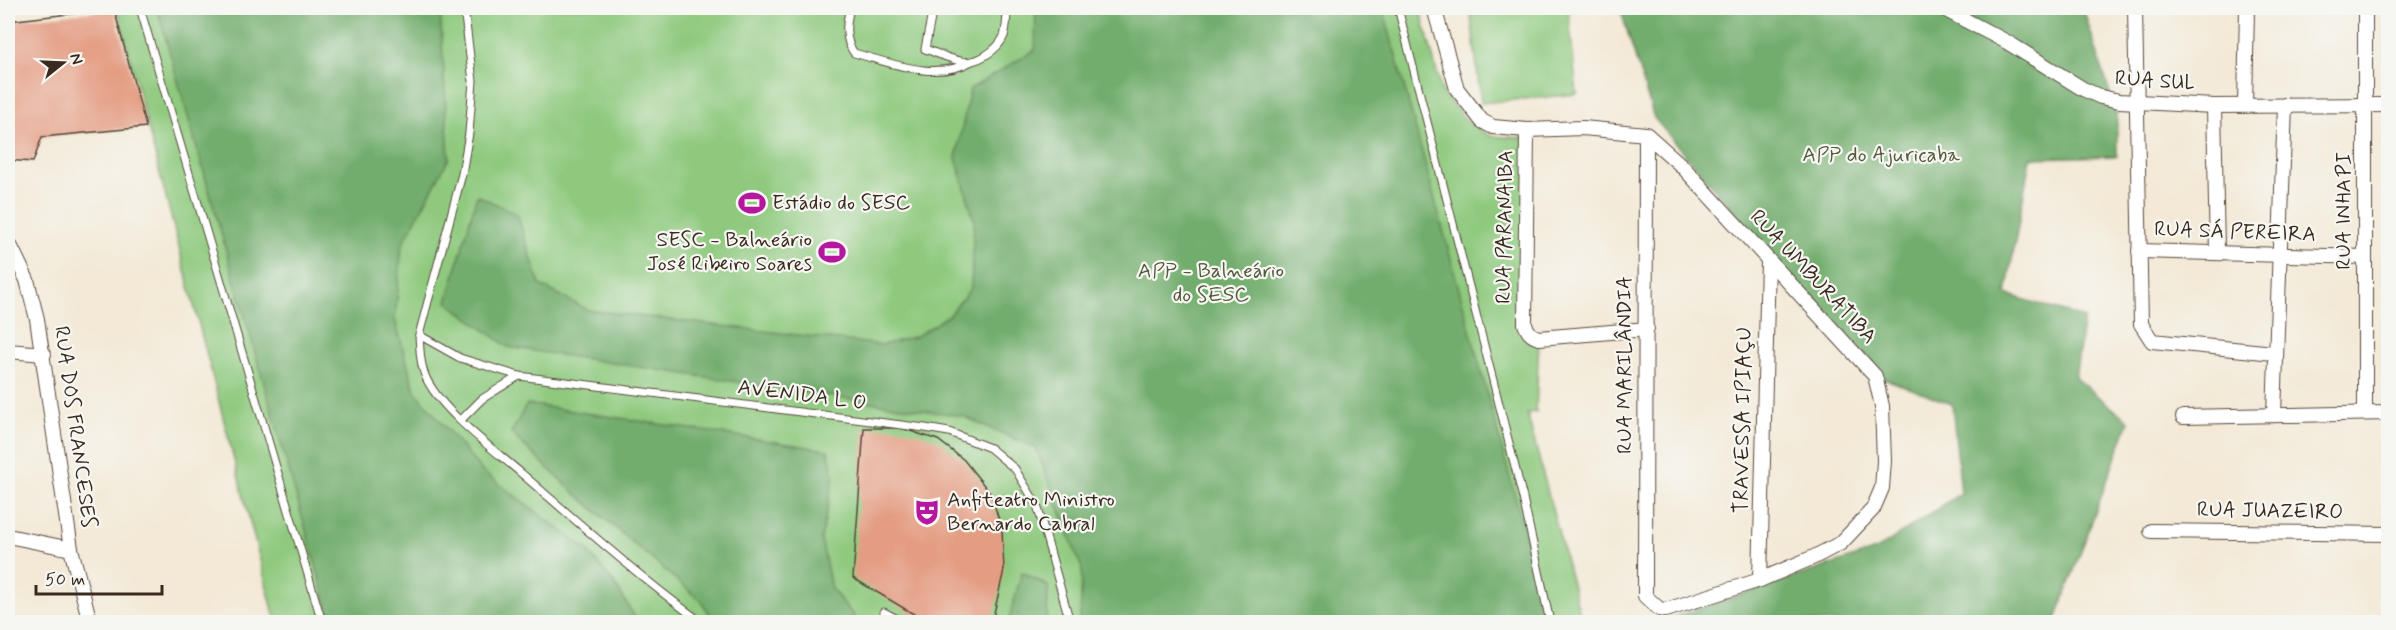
<svg xmlns="http://www.w3.org/2000/svg" width="2396" height="630" font-family="Mynerve,sans-serif">
	<rect width="100%" height="100%" fill="#f6f6f2"/>
	<filter id="ink" filterUnits="userSpaceOnUse"><feTurbulence type="fractalNoise" baseFrequency=".0167" numOctaves="2"/><feDisplacementMap in="SourceGraphic" scale="12" xChannelSelector="R" yChannelSelector="G"/><feConvolveMatrix kernelMatrix="1 2 1 2 8 2 1 2 1" color-interpolation-filters="sRGB"/></filter>
	<filter id="wash" filterUnits="userSpaceOnUse"><feTurbulence type="fractalNoise" baseFrequency=".008" numOctaves="4" result="noise"/><feDisplacementMap in="SourceGraphic" scale="24" xChannelSelector="R" yChannelSelector="G"/><feGaussianBlur stdDeviation="1.35" result="paint"/><feColorMatrix in="noise" values="0 0 0 0 0 0 0 0 0 0 0 0 0 0 0 0 0 1.4 0 .05"/><feComposite in="paint" operator="in"/></filter>
	<g filter="url(#wash)">
		<rect width="100%" height="100%" fill="#f3e9d6"/>
		<g fill="#8ec97e" stroke="#647a4e" stroke-width="1.5">
			<polygon points="117,8 1420,8 1442,92 1467,121 1490,136 1527,138 1525,324 1539,338 1536,412 1527,413 1582,622 276,622"/>
			<polygon points="1470,8 1568,8 1577,94 1481,103"/>
		</g>
		<g fill="#72ad6d" stroke="#566c46" stroke-width="1.5">
			<polygon points="157,8 440,8 449,158 402,245 395,320 415,391 483,472 586,549 614,583 638,622 332,622"/>
			<polygon points="1036,8 1383,8 1549,622 1080,622 1082,569 1036,448 962,416 508,347 447,302 477,195 517,214 540,285 588,310 882,345 917,336 949,315 971,288 974,220 956,158 970,89 1035,50"/>
			<polygon points="1620,8 2083,8 2117,115 2117,156 2030,158 2006,294 2084,318 2075,378 2129,421 2055,622 1659,622 1876,550 1961,493 1952,404 1872,374 1654,118"/>
			<polygon points="527,404 828,450 834,476 821,539 831,588 859,622 714,622 702,602 569,488 511,433"/>
			<polygon points="1022,572 1048,586 1047,622 1008,622"/>
		</g>
		<g id="blocks">
			<g fill="#e49d83">
				<polygon points="114,9 146,127 42,137 33,162 8,160 8,21"/>
				<polygon points="864,428 901,428 938,440 964,460 991,494 1002,530 1004,570 992,622 927,622 853,578"/>
			</g>
		</g>
	</g>
	<g filter="url(#ink)">
		<use href="#blocks" fill-opacity="0" stroke="#57473a" stroke-width="1.5"/>
		<g fill="none" stroke-linecap="round" stroke-linejoin="round">
			<defs>
				<g id="service">
					<polyline points="140,8 322,622"/>
					<path d="M464 8 473 81 469 133 462 174 419 335C420 350 420 366 427 380 444 413 493 449 521 473 580 524 638 576 701 622"/>
					<path d="M850 8C846 23 844 39 854 53 892 63 935 82 972 61"/>
					<path d="M933 8 925 49C937 53 949 59 961 61 976 65 998 50 1004 36 1007 28 1006 16 1008 8"/>
					<polyline points="1398,8 1523,498 1550,622"/>
					<polyline points="419,335 460,358 519,376 925,428 949,432 990,448 1015,469 1037,505 1070,622"/>
					<polyline points="461,420 482,399 519,376"/>
					<polyline points="884,612 903,622"/>
				</g>
				<g id="minor">
					<polyline points="1434,8 1457,89 1482,121 1493,127 1527,130 1583,128 1646,134 1682,166 1875,376 1882,406 1884,461 1882,488 1873,509 1841,543 1814,557 1760,580 1666,610 1659,609 1645,596 1646,134"/>
					<polyline points="1942,8 2007,42 2083,89 2101,97 2119,101 2214,106 2388,105"/>
					<polyline points="2135,8 2141,324 2152,341 2274,353"/>
					<polyline points="2245,105 2247,8"/>
					<polyline points="2214,106 2217,252"/>
					<path d="M1527 130 1525 324C1528 332 1531 336 1539 338L1647 329"/>
					<polyline points="8,241 27,280 37,319 71,549 90,622"/>
					<polyline points="2139,251 2365,257"/>
					<polyline points="8,351 44,354"/>
					<polyline points="2365,413 2365,8"/>
					<polyline points="2274,415 2285,105"/>
					<polyline points="2183,417 2388,413"/>
					<polyline points="2151,531 2388,534"/>
					<polyline points="8,536 71,549"/>
					<polyline points="1760,580 1768,261"/>
				</g>
			</defs>
			<use href="#service" stroke="#57473a" stroke-width="9"/>
			<use href="#minor" stroke="#57473a" stroke-width="16"/>
			<use href="#service" stroke="#fff" stroke-width="7"/>
			<use href="#minor" stroke="#fff" stroke-width="14"/>
		</g>
	</g>
	<defs>
		<symbol id="stadium-bare" viewBox="-9 -9 18 18"><path d="M0-5a6.5 5 0 1 0 0 10a6.5 5 0 1 0 0-10ZM-3.5-1.8h7v3.6h-7Z" fill="#b5179e" stroke="#f6f6f2" stroke-width="2.5" paint-order="stroke"/></symbol>
		<symbol id="theatre-bare" viewBox="-9 -9 18 18"><path d="M-5-5.5Q0-4 5-5.5V0Q5 5 0 6Q-5 5-5 0ZM-3.3-2.5H-1v1.5H-3.3ZM1-2.5H3.3v1.5H1ZM-2.8 1Q0 5.5 2.8 1Z" fill="#b5179e" stroke="#f6f6f2" stroke-width="2.5" paint-order="stroke"/></symbol>
	</defs>
	<g fill-rule="evenodd">
		<use href="#stadium-bare" x="733" y="184" width="38" height="38"/>
		<use href="#stadium-bare" x="813" y="233" width="38" height="38"/>
		<use href="#theatre-bare" x="908" y="493" width="38" height="38"/>
	</g>
	<g text-anchor="middle" dominant-baseline="central" stroke-width="4.5" stroke-linejoin="round" paint-order="stroke">
		<g font-size="21" fill="#3b2a1e" stroke="#f6f6f2">
			<text transform="translate(2155 81) rotate(4)">RUA SUL</text>
			<text transform="translate(2344 211) rotate(-90)">RUA INHAPI</text>
			<text transform="translate(1505 227) rotate(-89)">RUA PARANAIBA</text>
			<text transform="translate(2235 232) rotate(2)">RUA SÁ PEREIRA</text>
			<text transform="translate(1813 277) rotate(47)">RUA UMBURATIBA</text>
			<text transform="translate(1625 365) rotate(-90)">RUA MARILÂNDIA</text>
			<text transform="translate(802 395) rotate(7)">AVENIDA L O</text>
			<text transform="translate(1743 420) rotate(-89)">TRAVESSA IPIAÇU</text>
			<text transform="translate(75 427) rotate(82)">RUA DOS FRANCESES</text>
			<text transform="translate(2270 511) rotate(1)">RUA JUAZEIRO</text>
		</g>
		<g font-size="21" fill="#545a3b" stroke="#f6f6f2">
			<text x="1881" y="155">APP do Ajuricaba</text>
			<text x="1211" y="271">APP - Balneário<tspan x="1211" dy="24">do SESC</tspan></text>
		</g>
		<g font-size="21" fill="#3b2a1e" stroke="#f6f6f2" text-anchor="start">
			<text x="772" y="203">Estádio do SESC</text>
			<text x="812" y="240" text-anchor="end">SESC - Balneário<tspan x="812" dy="24">José Ribeiro Soares</tspan></text>
			<text x="947" y="500">Anfiteatro Ministro<tspan x="947" dy="24">Bernardo Cabral</tspan></text>
		</g>
	</g>
	<rect width="2396" height="630" fill="none" stroke="#f6f6f2" stroke-width="30"/>
	<g transform="translate(63 63) rotate(72)" stroke="#f6f6f2" stroke-width="4.5" paint-order="stroke">
	<path d="M0-4.5L10 22L0 15L-10 22Z" fill="#3b2a1e"/>
	<text y="-9" font-size="16" font-weight="bold" text-anchor="middle" fill="#3b2a1e">N</text>
	</g>
	<path d="M36 585v9h126v-9" fill="none" stroke="#3b2a1e" stroke-width="3"/>
	<text x="45" y="585" font-size="18" fill="#3b2a1e" stroke="#f6f6f2" stroke-width="4.5" paint-order="stroke">50 m</text>
</svg>
